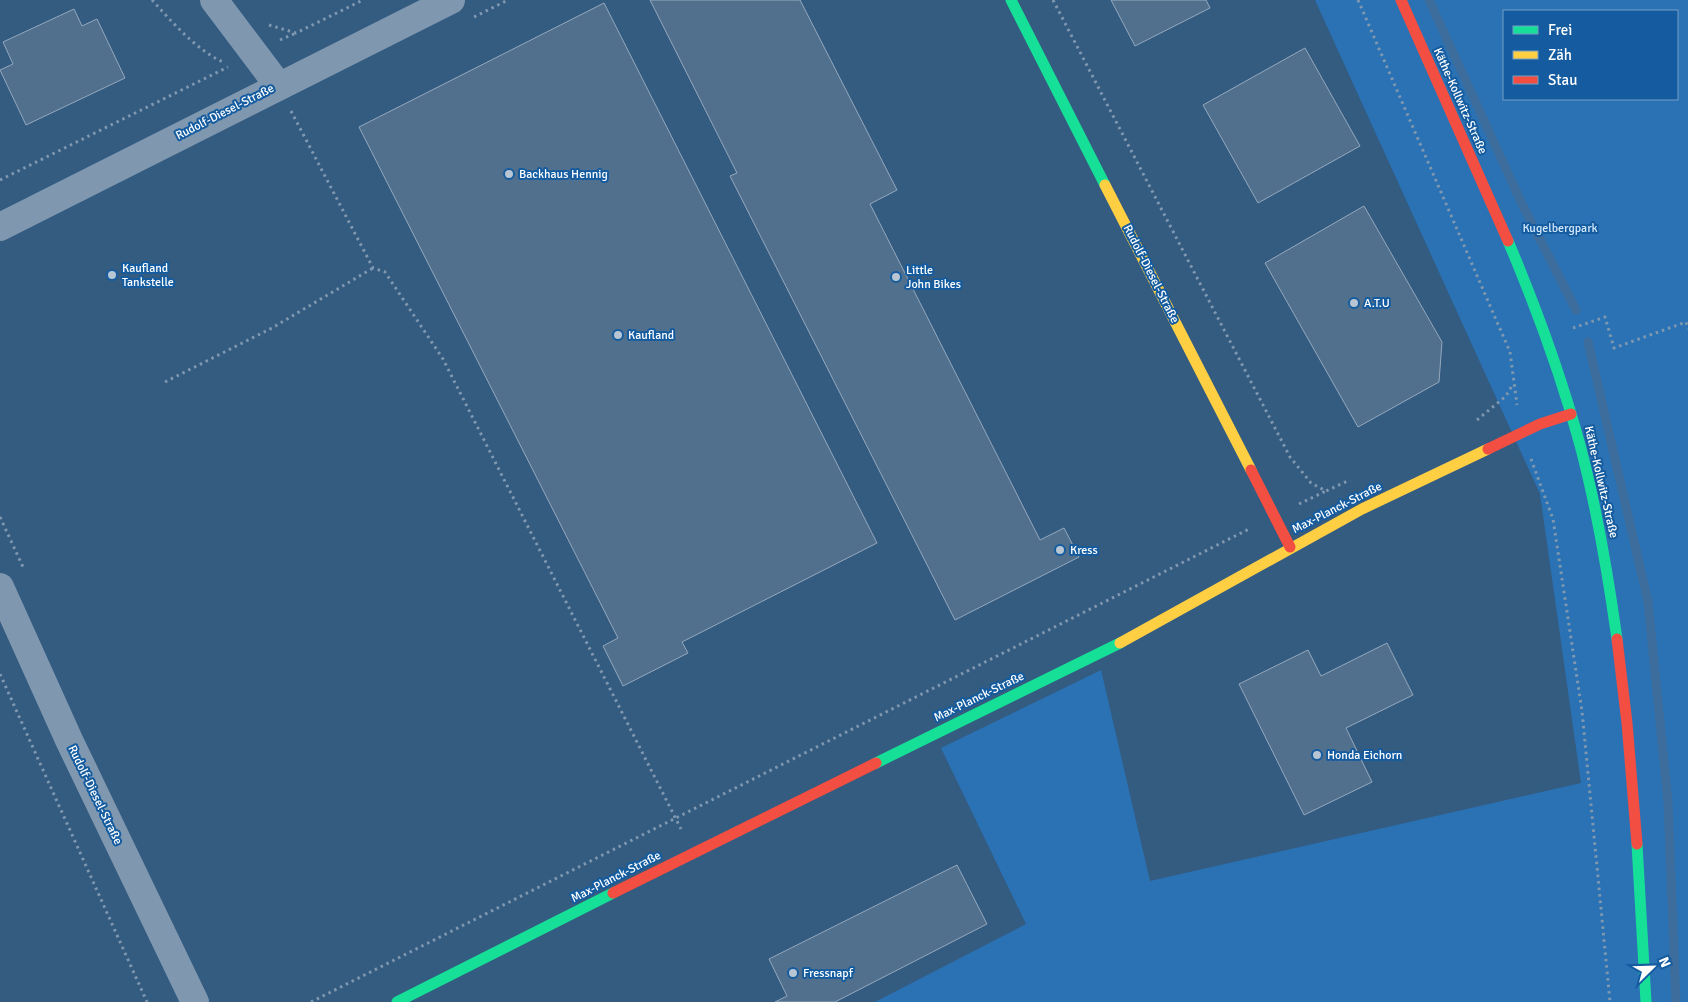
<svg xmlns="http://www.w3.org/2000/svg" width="1688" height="1002" font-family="Signika,sans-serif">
	<rect width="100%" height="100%" fill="#345b80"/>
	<path fill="#2a72b4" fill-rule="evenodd" d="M1315 0H1688V1002H875L1026 924 941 748 1101 670 1150 881 1581 783 1540 494ZM1504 11H1677V99H1504Z"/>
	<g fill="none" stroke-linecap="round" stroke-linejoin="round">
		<g stroke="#3c6d9c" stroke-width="9">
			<polyline points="1429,0 1522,204 1576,310"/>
			<polyline points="1588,342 1648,602 1668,802 1676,1002"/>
		</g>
	</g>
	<g fill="#51708e" stroke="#94a9be">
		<polygon points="650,0 800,0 897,190 870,204 1040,540 1064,528 1079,557 955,620 730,176 737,173"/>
		<polygon points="1111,0 1206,0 1210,8 1135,46"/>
		<polygon points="604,3 877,543 682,642 688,653 623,686 603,646 618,638 359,127"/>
		<polygon points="74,9 82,26 97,19 125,78 26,125 0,70 13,64 3,42"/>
		<polygon points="1305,48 1360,146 1258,203 1203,105"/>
		<polygon points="1364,206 1442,342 1439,382 1358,427 1265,263"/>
		<polygon points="1387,643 1413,695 1346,728 1372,782 1304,815 1239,684 1308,650 1321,676"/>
		<polygon points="957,865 987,924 835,1002 775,1002 787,996 769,959"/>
	</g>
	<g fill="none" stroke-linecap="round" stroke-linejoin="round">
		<g stroke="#7f98b0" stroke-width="3" stroke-dasharray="2.5 4" stroke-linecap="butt">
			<path d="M152 0C173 23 196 50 225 63"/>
			<polyline points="1053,0 1290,457 1311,483 1326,491 1350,480"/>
			<polyline points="1358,0 1510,352 1517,405"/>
			<polyline points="474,17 508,0"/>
			<polyline points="269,25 296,33 363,0"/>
			<polyline points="280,40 296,33"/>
			<polyline points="291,111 373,268 385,272 443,359 681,829"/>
			<polyline points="0,180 228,67"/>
			<polyline points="1573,328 1605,317 1614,348 1686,322 1688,329"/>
			<polyline points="165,382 272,328 373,268"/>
			<polyline points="1477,420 1506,396 1513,384"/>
			<polyline points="1531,459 1553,519 1582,711 1610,1002"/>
			<polyline points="1299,504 1326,491"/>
			<polyline points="0,517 23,567"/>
			<polyline points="0,674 147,1002"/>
			<polyline points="311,1002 1249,529"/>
		</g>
		<g stroke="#7f98b0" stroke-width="28">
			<polyline points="214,0 278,85"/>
			<polyline points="0,227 451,0"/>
			<polyline points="0,587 69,740 195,1002"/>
		</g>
		<g stroke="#16e098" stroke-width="11">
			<polyline points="1011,0 1105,185"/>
			<path d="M1508 241C1536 307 1561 375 1580 445 1597 509 1608 574 1617 639"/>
			<polyline points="876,763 1120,643"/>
			<polyline points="1637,844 1646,1002"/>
			<polyline points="397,1002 613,893"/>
		</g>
		<g stroke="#ffcf43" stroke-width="11">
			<polyline points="1105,185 1251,470"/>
			<polyline points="1120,643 1362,509 1488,449"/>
		</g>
		<g stroke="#f24e42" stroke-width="11">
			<polyline points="1401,0 1508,241"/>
			<polyline points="1488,449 1540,424 1571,414"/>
			<polyline points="1251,470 1290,547"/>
			<polyline points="1617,639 1627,723 1637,844"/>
			<polyline points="613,893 876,763"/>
		</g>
	</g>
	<g fill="#b8c6d3" stroke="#145c9f" stroke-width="2">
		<circle cx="509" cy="174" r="5"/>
		<circle cx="112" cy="275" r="5"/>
		<circle cx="896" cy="277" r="5"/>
		<circle cx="1354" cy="303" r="5"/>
		<circle cx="618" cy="335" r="5"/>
		<circle cx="1060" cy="550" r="5"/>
		<circle cx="1317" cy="755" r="5"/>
		<circle cx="793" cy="973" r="5"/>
	</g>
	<g text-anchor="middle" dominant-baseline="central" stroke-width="4" stroke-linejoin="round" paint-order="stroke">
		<g font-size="12" fill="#fff" stroke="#145c9f">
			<text transform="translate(1460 101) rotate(66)">Käthe-Kollwitz-Straße</text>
			<text transform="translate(225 112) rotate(-27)">Rudolf-Diesel-Straße</text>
			<text transform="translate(1151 274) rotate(63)">Rudolf-Diesel-Straße</text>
			<text transform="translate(1601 482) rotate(77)">Käthe-Kollwitz-Straße</text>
			<text transform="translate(1337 508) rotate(-27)">Max-Planck-Straße</text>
			<text transform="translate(979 697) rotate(-26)">Max-Planck-Straße</text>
			<text transform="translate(95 795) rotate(64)">Rudolf-Diesel-Straße</text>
			<text transform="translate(616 877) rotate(-27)">Max-Planck-Straße</text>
		</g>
		<g font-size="12" fill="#fff" stroke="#145c9f" text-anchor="start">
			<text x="519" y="174">Backhaus Hennig</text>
			<text x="122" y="268">Kaufland<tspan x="122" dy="14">Tankstelle</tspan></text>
			<text x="906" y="270">Little<tspan x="906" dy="14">John Bikes</tspan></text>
			<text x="1364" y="303">A.T.U</text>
			<text x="628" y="335">Kaufland</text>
			<text x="1070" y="550">Kress</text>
			<text x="1327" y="755">Honda Eichorn</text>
			<text x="803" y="973">Fressnapf</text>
		</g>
		<g font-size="12" fill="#d5eafd" stroke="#145c9f">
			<text x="1560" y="228">Kugelbergpark</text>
		</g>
	</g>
	<rect x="1503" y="10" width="175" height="90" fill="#145c9f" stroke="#729dc5"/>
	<rect x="1513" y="26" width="25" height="8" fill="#16e098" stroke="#729dc5"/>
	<text x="1548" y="35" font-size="15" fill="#ffffff">Frei</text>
	<rect x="1513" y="51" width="25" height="8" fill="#ffcf43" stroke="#729dc5"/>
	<text x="1548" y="60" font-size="15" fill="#ffffff">Zäh</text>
	<rect x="1513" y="76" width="25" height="8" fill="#f24e42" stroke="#729dc5"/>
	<text x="1548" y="85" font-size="15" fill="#ffffff">Stau</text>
	<g transform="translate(1653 967) rotate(67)" stroke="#145c9f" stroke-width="4" paint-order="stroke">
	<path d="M0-4L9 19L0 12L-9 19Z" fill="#ffffff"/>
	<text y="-8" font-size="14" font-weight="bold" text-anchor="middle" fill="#ffffff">N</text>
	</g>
</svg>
